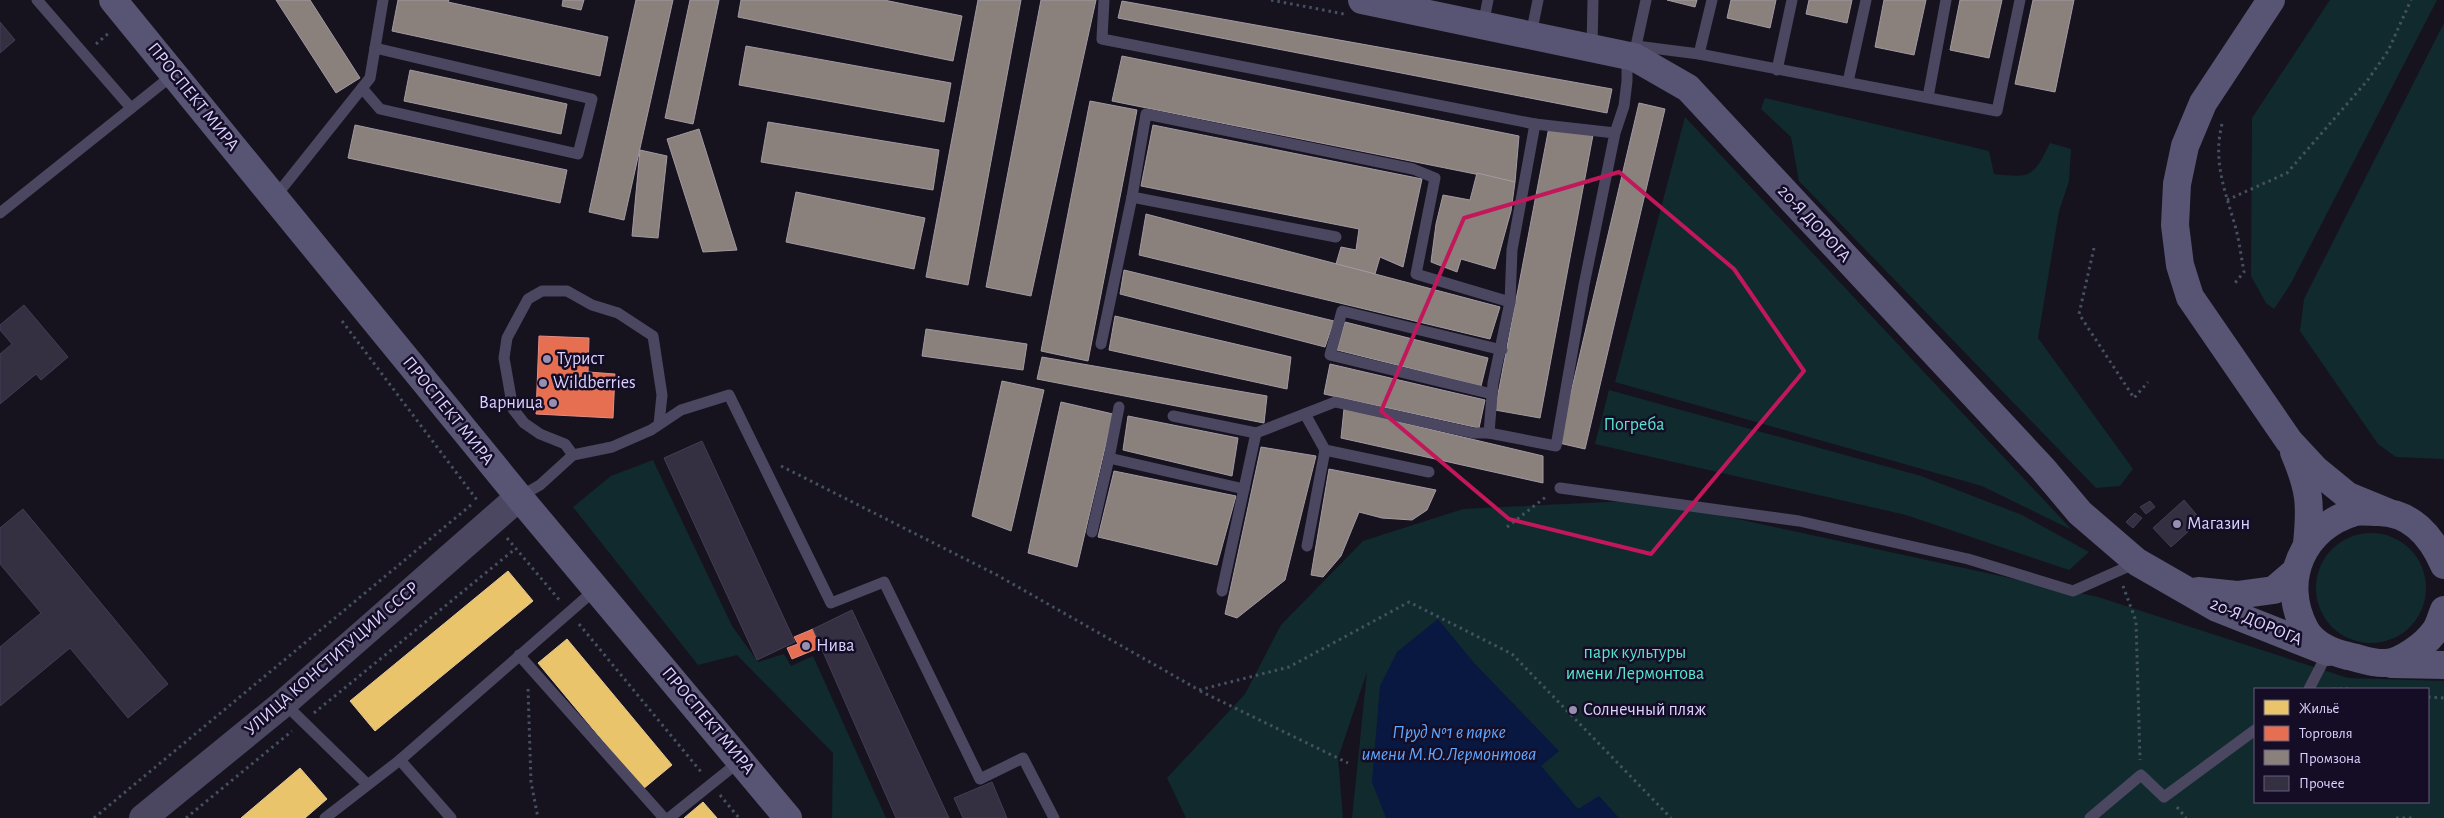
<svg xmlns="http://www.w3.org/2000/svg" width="2444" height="818" font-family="'Alegreya Sans',sans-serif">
	<rect width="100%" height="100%" fill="#16131f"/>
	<g fill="#112a2e" fill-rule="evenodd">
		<polygon points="2330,0 2437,0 2290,285 2274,309 2266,303 2251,276 2252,118"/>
		<polygon points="2444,23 2444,459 2396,457 2378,444 2300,331 2304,299"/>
		<path d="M1765 98 1989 151 1994 174C2032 178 2033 177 2050 143L2071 149 2069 181 2059 211 2038 338 2133 469 2120 486 2096 488 1799 181 1791 137 1761 109Z"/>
		<polygon points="1685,117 2072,530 1982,486 1615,382"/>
		<polygon points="1609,390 1921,476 2022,515 2089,552 2069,570 1906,515 1595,444"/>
		<polygon points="653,460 732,626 758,662 784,654 791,666 813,656 886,818 832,818 833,753 737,655 698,665 573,507 611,476"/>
		<path d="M1650 500 2098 597 2348 678 2444 681V818H1352L1367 672 1338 758 1343 818H1186L1167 778 1245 694 1281 625 1363 541 1463 509ZM2255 689H2428V802H2255Z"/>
		<circle cx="2371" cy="588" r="55"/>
	</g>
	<polygon fill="#081841" points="1438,619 1474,663 1559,751 1541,766 1578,809 1599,796 1619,818 1386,818 1372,782 1380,686 1397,652"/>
	<g fill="#e9c46a" stroke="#e5c897">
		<polygon points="508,571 533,601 375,731 350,701"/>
		<polygon points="567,639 672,765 643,789 538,663"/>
		<polygon points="300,768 327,799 305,818 241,818"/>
		<polygon points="703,802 717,818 684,818"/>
	</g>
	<g fill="#e76f51" stroke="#e38d85">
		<polygon points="539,336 589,338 588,372 615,374 613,418 536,414"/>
		<polygon points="813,629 821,647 792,659 787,648 798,644 794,637"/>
	</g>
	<g fill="#8a817c" stroke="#a299a3">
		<polygon points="276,0 310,0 360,78 336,93"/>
		<polygon points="398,0 449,0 448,2 608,37 600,76 392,31"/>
		<polygon points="563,0 584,0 581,10 562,6"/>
		<polygon points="636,0 673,0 624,220 589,212"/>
		<polygon points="690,0 719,0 693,124 665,118"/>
		<polygon points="741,0 884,0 962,16 953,61 738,17"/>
		<polygon points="978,0 1021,0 968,285 926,277"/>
		<polygon points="1041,0 1096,0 1031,296 986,287"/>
		<polygon points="1667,0 1697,0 1695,7"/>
		<polygon points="1731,0 1776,0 1770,28 1727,18"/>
		<polygon points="1809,0 1852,0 1847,23 1806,14"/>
		<polygon points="1884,0 1926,0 1914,55 1875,47"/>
		<polygon points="1960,0 2002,0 1989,58 1950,50"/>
		<polygon points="2033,0 2074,0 2055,92 2015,84"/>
		<polygon points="1122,1 1172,10 1612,89 1607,113 1118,18"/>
		<polygon points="746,46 951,83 944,122 739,85"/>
		<polygon points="1122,56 1519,136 1515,182 1112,101"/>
		<polygon points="410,70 567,104 561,134 404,101"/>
		<polygon points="1090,101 1137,110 1088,361 1041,351"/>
		<polygon points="1639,103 1665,109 1585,449 1559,443"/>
		<polygon points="768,122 939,150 933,190 761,162"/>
		<polygon points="355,125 567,170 560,203 348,158"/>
		<polygon points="1153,125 1422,179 1403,267 1380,257 1375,274 1336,264 1341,247 1356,250 1359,229 1141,186"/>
		<polygon points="1549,127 1593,135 1540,418 1495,410"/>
		<polygon points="699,129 737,250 703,252 667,139"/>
		<polygon points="640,150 667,156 658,238 632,236"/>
		<polygon points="1477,173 1515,182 1511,211 1495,269 1461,259 1457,272 1431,262 1436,224 1443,195 1470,200"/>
		<polygon points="796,192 925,218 914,269 786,242"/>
		<polygon points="1146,214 1375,274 1500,307 1490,339 1139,255"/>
		<polygon points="1124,270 1334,321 1325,347 1120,294"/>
		<polygon points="1115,316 1291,357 1287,389 1109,350"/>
		<polygon points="1345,322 1488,358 1481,386 1337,350"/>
		<polygon points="926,329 1027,344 1023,370 922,356"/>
		<polygon points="1042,357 1267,396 1264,423 1037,379"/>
		<polygon points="1330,364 1485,400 1479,428 1324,394"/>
		<polygon points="1002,381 1044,390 1011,531 972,516"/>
		<polygon points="1061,402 1113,414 1077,567 1028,553"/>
		<polygon points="1344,409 1543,456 1543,483 1341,438"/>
		<polygon points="1128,416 1238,438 1232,476 1123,450"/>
		<polygon points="1261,447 1316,456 1285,580 1237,618 1225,614"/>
		<polygon points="1329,469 1436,490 1427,510 1412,520 1382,518 1359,512 1341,556 1323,577 1311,575"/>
		<polygon points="1114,471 1236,496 1217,565 1098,537"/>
	</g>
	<g fill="#343042" stroke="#433d54">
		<polygon points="0,22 15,40 0,53"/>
		<polygon points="24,305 68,357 41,380 36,374 0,404 0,354 12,344 0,330 0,325"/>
		<polygon points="702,441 795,642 757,660 664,458"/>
		<polygon points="2184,500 2201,520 2171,547 2153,528"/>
		<polygon points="2150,501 2155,507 2146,514 2140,507"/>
		<polygon points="23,509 168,684 128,718 70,648 0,706 0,647 41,613 0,564 0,528"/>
		<polygon points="2135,513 2142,518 2133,528 2126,522"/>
		<polygon points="852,610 949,818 896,818 813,629"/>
		<polygon points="992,782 1007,818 963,818 954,798"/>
	</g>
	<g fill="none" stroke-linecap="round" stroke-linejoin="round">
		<g stroke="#455161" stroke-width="3" stroke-dasharray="2.5 4" stroke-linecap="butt">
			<polyline points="1271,0 1344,14"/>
			<polyline points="96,44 110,32"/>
			<path d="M2222 124C2213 160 2224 188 2234 222 2239 238 2241 256 2244 272L2235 283"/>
			<polyline points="2227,200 2287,173 2367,81 2388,51 2411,0"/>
			<polyline points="2094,248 2079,314 2134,398 2148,382"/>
			<polyline points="342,321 477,500 475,501"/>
			<polyline points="781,466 997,575 1199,690 1289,667 1409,602 1512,654 1671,818"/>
			<polyline points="1507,527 1547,496"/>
			<polyline points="507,538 561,602"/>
			<polyline points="2123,586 2136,621 2140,760"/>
			<polyline points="579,624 702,773"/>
			<polyline points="528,689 531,782 538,818"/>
			<polyline points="2333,689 2348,689"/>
			<polyline points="1200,691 1348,763"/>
			<polyline points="2428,697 2444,698"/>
			<polyline points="314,713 515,549"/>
			<polyline points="720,795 739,818"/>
			<polyline points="2177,807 2186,818"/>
			<polyline points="94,818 471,505"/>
			<polyline points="186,818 292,731"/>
			<polyline points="2396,818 2412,818"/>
		</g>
		<g stroke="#4b4761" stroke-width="11">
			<polyline points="37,0 131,108"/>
			<polyline points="1104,0 1102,39 1535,124"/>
			<polyline points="1483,25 1488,0"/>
			<polyline points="1531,35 1538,0"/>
			<polyline points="1636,46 1646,0"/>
			<polyline points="1592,48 1593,0"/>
			<polyline points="1635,53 1636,46 1699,54 1997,111 2020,0"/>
			<polyline points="1699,54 1712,0"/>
			<polyline points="1777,70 1792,0"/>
			<polyline points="1848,82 1866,0"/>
			<polyline points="362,88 380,109 578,154 592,99 375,48"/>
			<polyline points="1928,97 1946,0"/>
			<polyline points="1615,133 1535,124 1512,250 1510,302 1493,383 1489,433 1556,446 1584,285 1615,133 1624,106 1627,81 1627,56"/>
			<polyline points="275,197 370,78 383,0"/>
			<polyline points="0,213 174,74"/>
			<polyline points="1336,237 1132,197 1146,114 1413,169 1435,178 1416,274 1510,302"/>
			<polyline points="1101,344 1132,197"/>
			<polyline points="1492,394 1330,355 1342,311 1502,350"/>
			<polyline points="1305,414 1325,450 1429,472"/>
			<polyline points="1173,416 1256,433"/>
			<polyline points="573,455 565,444 540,434 524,423 513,409 504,358 507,338 528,299 542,291 567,291 592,305 618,313 653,336 662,395 659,424"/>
			<polyline points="1109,458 1119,407"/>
			<polyline points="1560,488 1799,521 1968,559 2073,591 2136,563"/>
			<polyline points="519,497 540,485 573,455 612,447 651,430 681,410 729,395 831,603 884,582 980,779 1023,758 1054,818"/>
			<polyline points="1092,532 1109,458 1244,489"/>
			<polyline points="1307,546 1325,450"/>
			<polyline points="1222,591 1256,433 1335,402 1473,433 1489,433"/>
			<polyline points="519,655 664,818"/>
			<polyline points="2309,689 2328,652"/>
			<polyline points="284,703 367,784"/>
			<polyline points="400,760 451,818"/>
			<polyline points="325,818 400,760 597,588"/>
			<polyline points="669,818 740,761"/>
			<polyline points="2090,818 2141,775 2164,797 2255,730"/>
		</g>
		<polyline stroke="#4b4761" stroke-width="28" points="143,818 284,703 519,497"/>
		<g stroke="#585473" stroke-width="28">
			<polyline points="113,0 519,497 788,818"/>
			<polyline points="1362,0 1634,57 1688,88 2043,469 2080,513 2137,562 2217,608 2328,652"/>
			<polyline points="2271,0 2203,103 2185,146 2177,184 2175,225 2180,265 2190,297 2289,441 2315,469 2348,496 2387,512"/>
			<path d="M2294 452C2310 490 2311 504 2307 544"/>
			<path d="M2444 565C2432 537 2411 512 2378 512 2371 512 2362 511 2355 512 2303 527 2279 580 2305 629 2314 645 2331 652 2348 656 2359 658 2374 664 2385 663 2401 663 2426 644 2435 631 2439 626 2441 617 2444 610"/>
			<polyline points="2198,591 2237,595 2274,590 2295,572"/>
			<polyline points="2392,664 2444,665"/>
		</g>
	</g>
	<path fill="none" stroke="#c2185b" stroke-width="4" stroke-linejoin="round" d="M1619 172 1734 269 1804 371 1651 554 1509 519 1381 411 1464 218Z"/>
	<g fill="#968fb1" stroke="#140d25" stroke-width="2">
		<circle cx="547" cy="359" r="5"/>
		<circle cx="543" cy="383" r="5"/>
		<circle cx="553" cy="403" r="5"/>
		<circle cx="2177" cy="524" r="5"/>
		<circle cx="806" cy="646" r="5"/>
		<circle cx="1573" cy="710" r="5"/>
	</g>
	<g text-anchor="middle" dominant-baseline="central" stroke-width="5" stroke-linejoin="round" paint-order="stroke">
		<g font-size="18" fill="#dbd2ff" stroke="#140d25">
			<text transform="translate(193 97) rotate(51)">ПРОСПЕКТ МИРА</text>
			<text transform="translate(1814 224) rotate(47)">20-Я ДОРОГА</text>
			<text transform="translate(448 411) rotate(51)">ПРОСПЕКТ МИРА</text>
			<text transform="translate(2256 622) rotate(23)">20-Я ДОРОГА</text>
			<text transform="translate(332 659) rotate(-41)">УЛИЦА КОНСТИТУЦИИ СССР</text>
			<text transform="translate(708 721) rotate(50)">ПРОСПЕКТ МИРА</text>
		</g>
		<g font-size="18" fill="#dbd2ff" stroke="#140d25" text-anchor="start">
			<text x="557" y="359">Турист</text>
			<text x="553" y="383">Wildberries</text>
			<text x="543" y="403" text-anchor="end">Варница</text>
			<text x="2187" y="524">Магазин</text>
			<text x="816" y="646">Нива</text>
			<text x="1583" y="710">Солнечный пляж</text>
		</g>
		<g font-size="18" fill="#57e6cf" stroke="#140d25">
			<text x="1634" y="425">Погреба</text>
			<text x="1635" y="653">парк культуры<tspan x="1635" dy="21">имени Лермонтова</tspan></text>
		</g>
		<g font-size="19" font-style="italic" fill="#60a7ff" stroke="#140d25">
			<text x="1449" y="732">Пруд №1 в парке<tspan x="1449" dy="22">имени М.Ю.Лермонтова</tspan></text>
		</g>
	</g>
	<rect x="2254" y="688" width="175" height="115" fill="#140d25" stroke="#645c7c"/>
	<rect x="2264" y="700" width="25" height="15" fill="#e9c46a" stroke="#645c7c"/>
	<text x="2299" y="713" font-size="15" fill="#dbd2ff">Жильё</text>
	<rect x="2264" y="726" width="25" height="15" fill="#e76f51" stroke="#645c7c"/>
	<text x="2299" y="738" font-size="15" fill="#dbd2ff">Торговля</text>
	<rect x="2264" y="750" width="25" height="15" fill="#8a817c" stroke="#645c7c"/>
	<text x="2299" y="763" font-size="15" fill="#dbd2ff">Промзона</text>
	<rect x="2264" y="776" width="25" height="15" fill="#343042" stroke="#645c7c"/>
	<text x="2299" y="788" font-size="15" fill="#dbd2ff">Прочее</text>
</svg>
